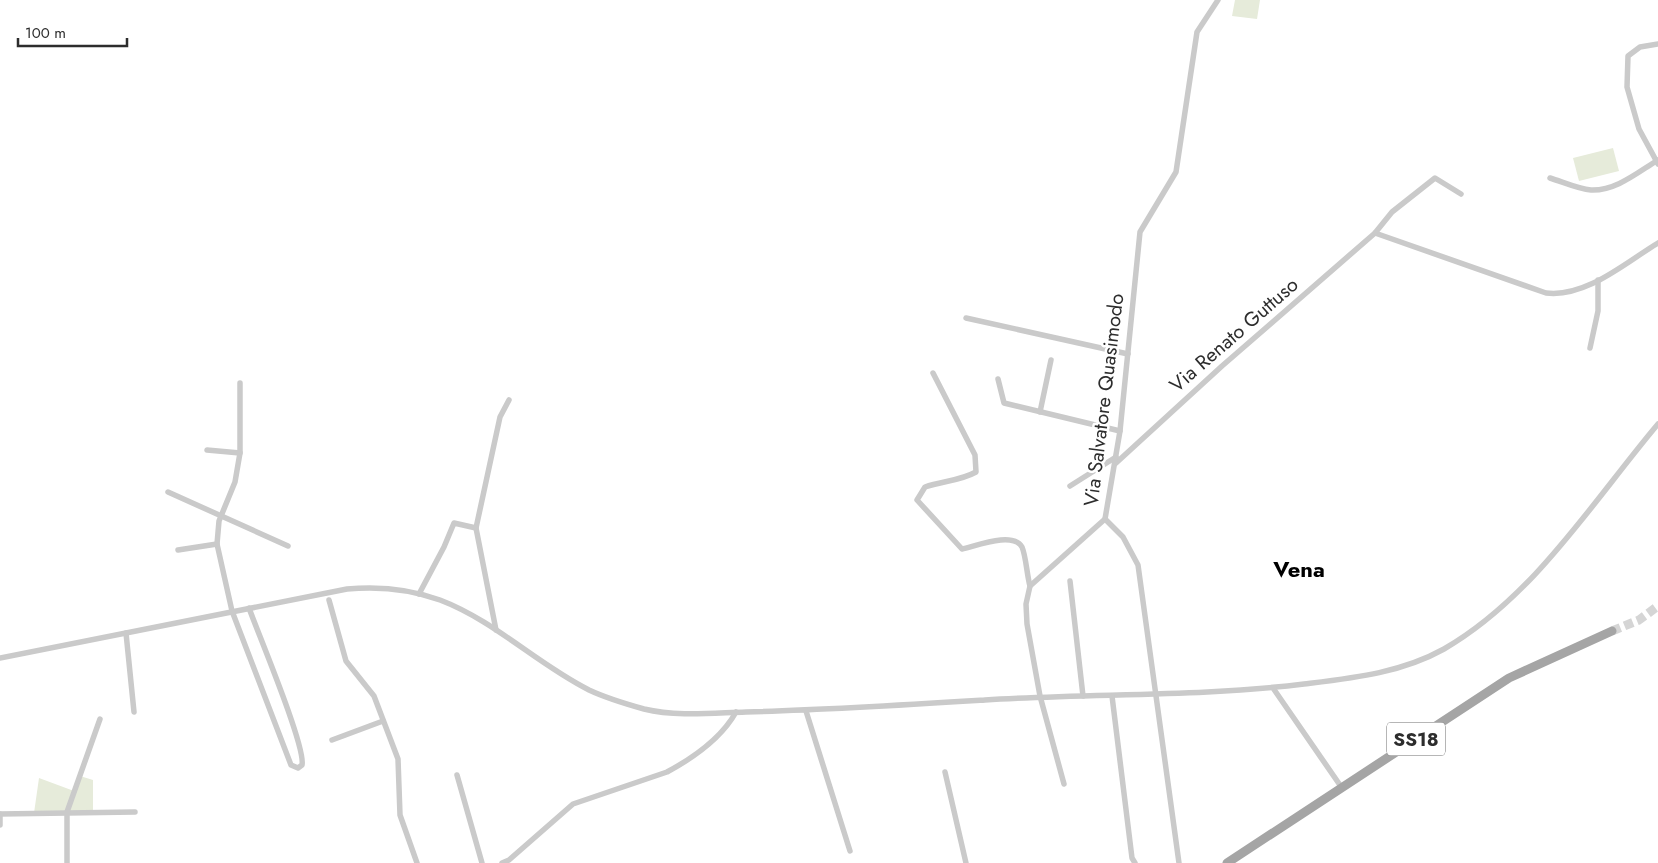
<svg xmlns="http://www.w3.org/2000/svg" width="1658" height="863" font-family="Jost,sans-serif">
	<rect width="100%" height="100%" fill="#fff"/>
	<g fill="#e6ebda">
		<polygon points="1235,0 1260,0 1257,19 1232,16"/>
		<polygon points="1613,148 1619,171 1579,181 1573,158"/>
		<polygon points="80,776 93,780 93,812 34,813 39,778 74,791"/>
	</g>
	<g fill="none" stroke-linecap="round" stroke-linejoin="round">
		<polyline stroke="#d5d5d5" stroke-width="9" stroke-dasharray="9 4.5" stroke-linecap="butt" points="1612,631 1639,620 1658,606"/>
		<g stroke="#cacaca" stroke-width="5.5">
			<polyline points="1658,44 1640,47 1628,56 1627,87 1639,129 1658,164"/>
			<path d="M1550 178C1563 182 1578 189 1591 190 1616 191 1638 172 1658 160"/>
			<path d="M1375 233 1546 293C1586 298 1626 262 1658 243"/>
			<polyline points="966,318 1128,354"/>
			<polyline points="1590,348 1598,311 1598,280"/>
			<path d="M933 373 975 455 976 472C960 481 942 481 925 487L917 500 962 549C976 546 1013 531 1022 547 1026 556 1027 576 1030 586"/>
			<polyline points="998,379 1004,403 1120,431"/>
			<path d="M240 383V453L235 482 219 521 217 544 232 611 291 765 298 768 302 765C306 747 258 633 249 608"/>
			<polyline points="1040,412 1051,360"/>
			<polyline points="207,450 240,453"/>
			<polyline points="1116,463 1222,366 1375,233 1392,212 1435,178 1461,194"/>
			<polyline points="1070,486 1116,457"/>
			<polyline points="168,492 288,546"/>
			<polyline points="1105,519 1123,537 1138,565 1179,863"/>
			<polyline points="178,550 217,544"/>
			<polyline points="1070,581 1083,696"/>
			<polyline points="419,594 444,547 454,523 476,528"/>
			<polyline points="329,600 346,661 374,696 398,759 400,815 417,863"/>
			<polyline points="496,630 476,528 500,417 509,400"/>
			<polyline points="126,633 134,712"/>
			<path d="M0 658 347 589C379 586 410 589 440 600 495 621 537 664 589 690 606 698 626 704 644 709 677 717 712 713 746 712 826 710 905 705 985 700 1092 693 1198 697 1304 684 1353 678 1401 673 1444 649 1534 597 1593 501 1658 424"/>
			<polyline points="1273,688 1342,788"/>
			<polyline points="1112,696 1132,858 1135,863"/>
			<polyline points="806,711 850,851"/>
			<polyline points="332,740 383,721"/>
			<polyline points="945,772 966,863"/>
			<polyline points="457,775 482,863"/>
			<polyline points="1064,784 1040,696 1027,624 1026,604 1030,586 1105,519 1120,431 1140,232 1176,172 1197,32 1218,0"/>
			<polyline points="0,814 135,812"/>
			<polyline points="0,825 0,814"/>
			<polyline points="67,863 67,812 100,719"/>
			<path d="M502 863 509 860 573 804 667 772C693 758 721 739 736 712"/>
		</g>
		<polyline stroke="#a5a5a5" stroke-width="9" points="1227,863 1509,678 1612,631"/>
	</g>
	<g text-anchor="middle" dominant-baseline="central" stroke-width="5" stroke-linejoin="round" paint-order="stroke">
		<rect fill="#fff" stroke="#6c6c6c" stroke-width="1" x="1387" y="722.5" width="58" height="33" rx="4"/>
		<g font-size="19" font-weight="bold" fill="#2d2d2d">
			<text x="1416" y="739">SS18</text>
		</g>
		<g font-size="20" fill="#2d2d2d" stroke="#fff">
			<text transform="translate(1234 335) rotate(-41)">Via Renato Guttuso</text>
			<text transform="translate(1104 400) rotate(-83)">Via Salvatore Quasimodo</text>
		</g>
		<g font-size="22" font-weight="bold" fill="#000" stroke="#fff">
			<text x="1299" y="569">Vena</text>
		</g>
	</g>
	<path d="M18 38v8h109v-8" fill="none" stroke="#2d2d2d" stroke-width="2.5"/>
	<text x="25" y="38" font-size="15" fill="#2d2d2d" stroke="#ffffff" stroke-width="4" paint-order="stroke">100 m</text>
</svg>
